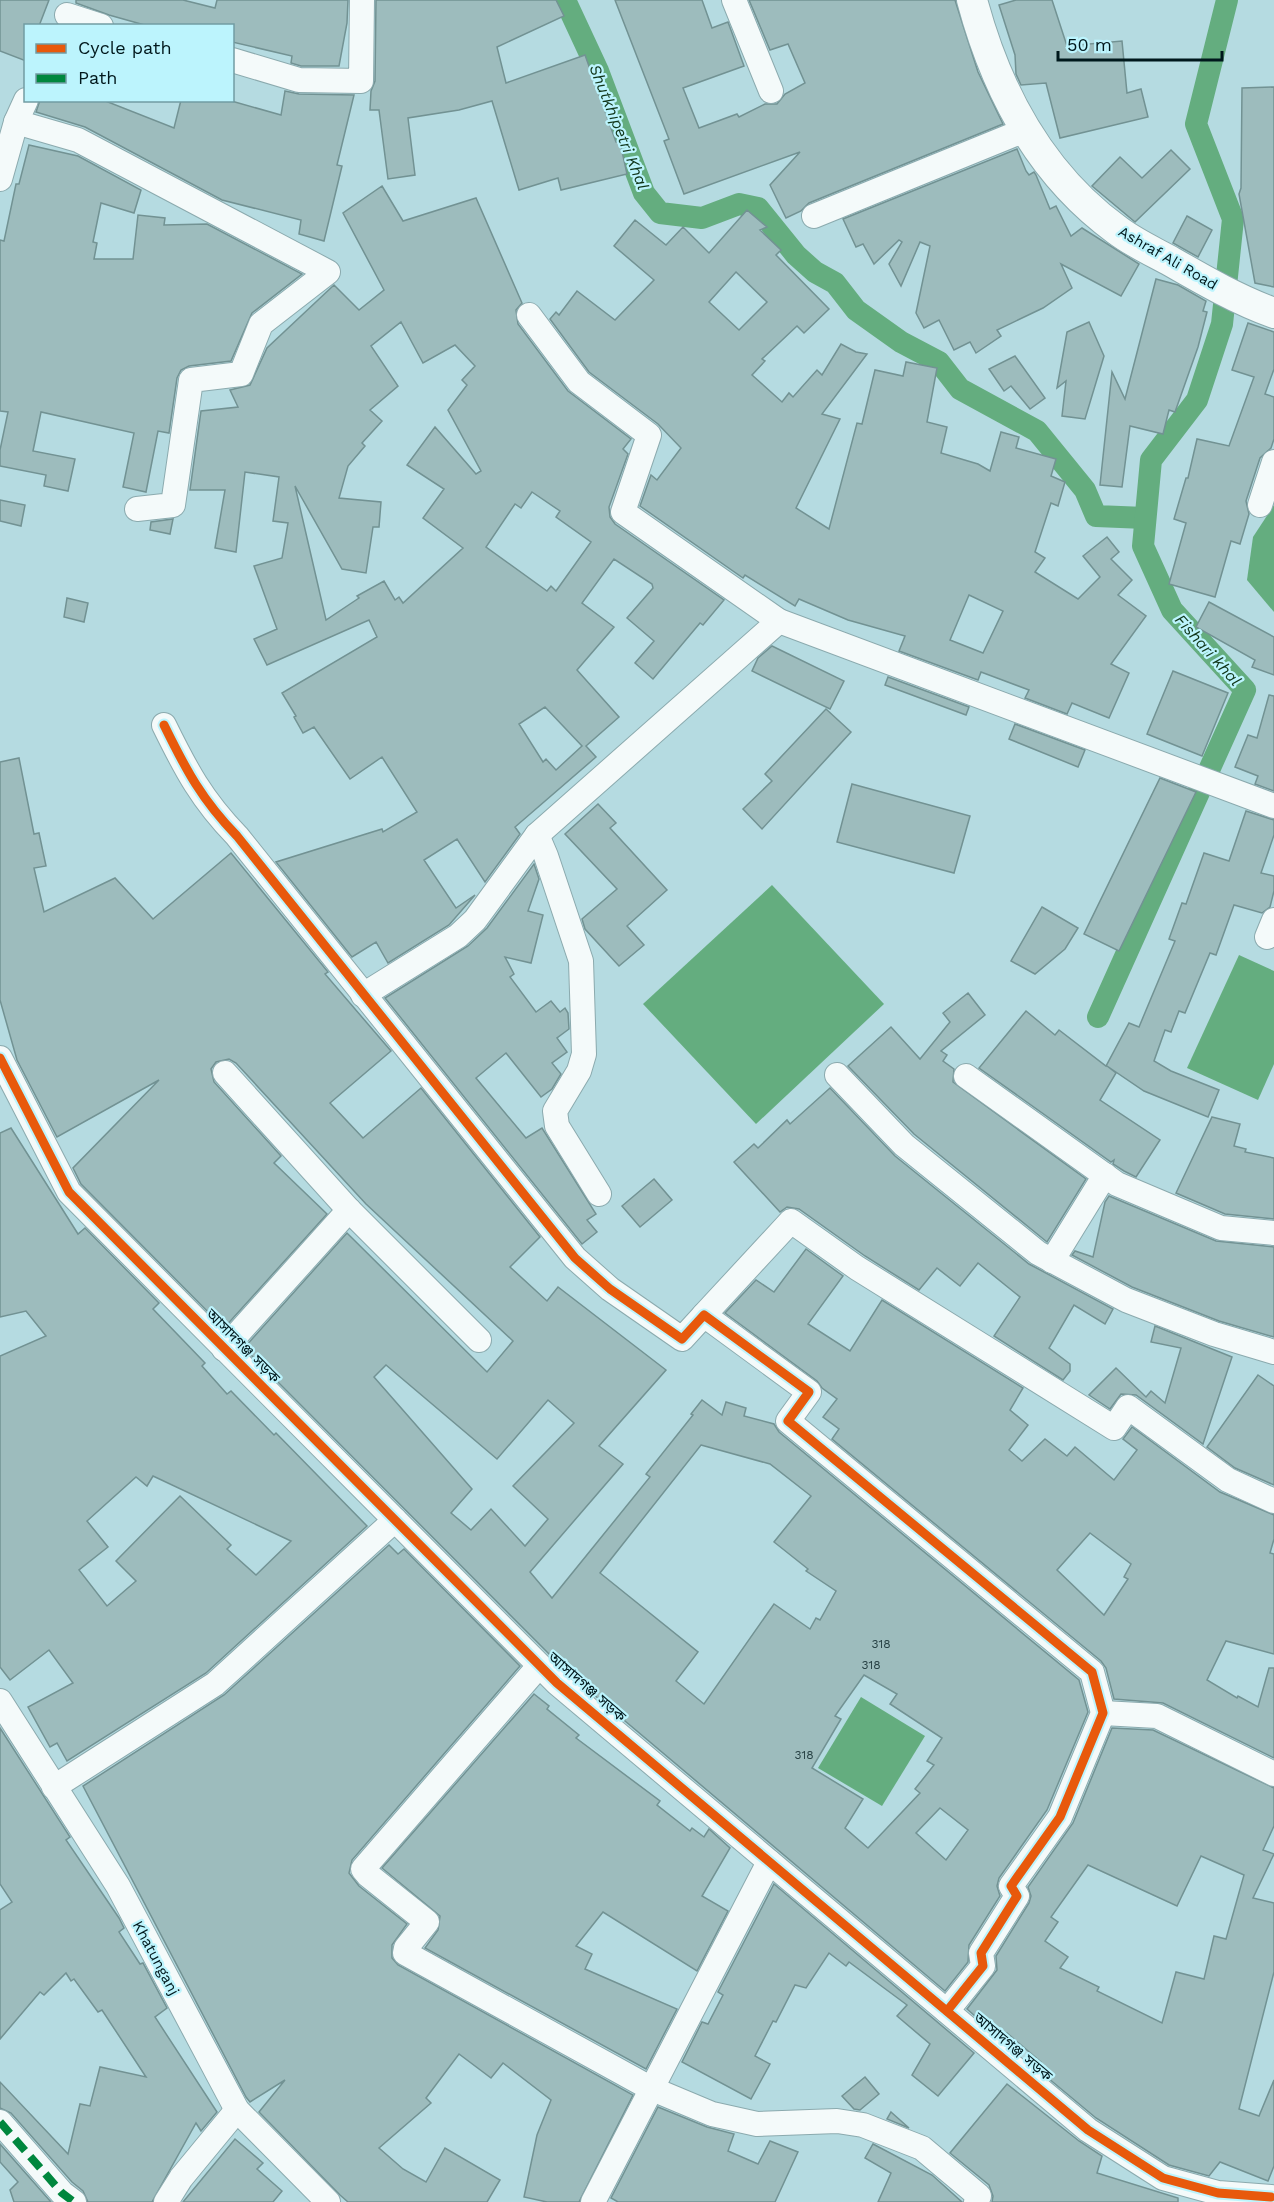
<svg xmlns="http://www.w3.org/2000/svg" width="1274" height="2202" font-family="'Work Sans','Noto Sans Bengali',sans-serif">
	<rect width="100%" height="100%" fill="#b5dbe1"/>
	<g fill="#64ad7f">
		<polygon points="1274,505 1274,612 1247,580 1253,537"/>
		<polygon points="772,885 884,1004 756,1124 643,1004"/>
		<polygon points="1239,955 1274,971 1274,1064 1258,1100 1187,1068"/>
		<polygon points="861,1697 925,1736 882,1806 818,1768"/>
	</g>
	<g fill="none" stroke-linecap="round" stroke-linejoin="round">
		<g stroke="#64ad7f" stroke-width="22">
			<polyline points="565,0 598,71 644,193 660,213 702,218 739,204 758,208 796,255 815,272 835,283 856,310 901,342 939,362 960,389 1037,431 1085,490 1096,516 1145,518"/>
			<polyline points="1098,1017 1245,690 1172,610 1143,546 1151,460 1197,400 1222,324 1233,219 1196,124 1227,0"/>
		</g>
	</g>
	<g fill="#9dbcbd" stroke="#729293" stroke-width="1.5" fill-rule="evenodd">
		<polygon points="0,0 49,0 39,26 26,26 26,61 0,51"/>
		<polygon points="76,0 183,0 215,8 217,0 348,0 347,23 339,66 301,66 291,63 292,56 232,42 232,26 148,26 109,15 76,3"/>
		<polygon points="376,0 556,0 564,16 497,47 506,83 585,55 616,142 620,142 627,174 561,190 558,178 519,190 492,101 459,110 408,118 415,175 388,179 379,110 370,110 371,91 375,81"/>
		<polygon points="615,0 702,0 712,28 728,22 744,66 683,88 699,128 737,114 739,117 765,104 777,104 785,94 805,83 788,44 770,50 749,0 955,0 978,72 1003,124 809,203 801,211 786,218 770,185 800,152 684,194 664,141 669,139"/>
		<polygon points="1016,0 1052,0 1067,46 1122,41 1127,93 1141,89 1148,117 1060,138 1046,83 1021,85 1016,74 1015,55 999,5"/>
		<polygon points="1274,87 1274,287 1255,283 1239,194 1241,188 1242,88"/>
		<polygon points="285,91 299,94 354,95 337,165 342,166 324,241 299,234 301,220 222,200 85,127 36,112 40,100 103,100 174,128 181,100 228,100 281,115"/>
		<polygon points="29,145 78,156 141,190 134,213 101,203 93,242 97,243 94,259 133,259 138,215 165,218 164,225 207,224 302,274 252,313 231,361 189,366 181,370 177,378 169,433 158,431 146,492 123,487 134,433 41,412 33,451 75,459 68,491 44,486 46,475 0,466 0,450 8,412 0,411 0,240 4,241 16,184 19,184"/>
		<polygon points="1017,149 1026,171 1029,175 1034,172 1036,175 1050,209 1056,206 1071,236 1082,228 1139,264 1121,296 1061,264 1072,288 1043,308 997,330 1001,336 976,353 970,342 954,350 939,320 924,328 916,313 930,246 920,242 901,286 889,264 902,242 899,240 874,264 863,244 856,247 843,219"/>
		<polygon points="1171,150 1190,169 1135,222 1092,186 1120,157 1142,178"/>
		<path d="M382 186 403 221 476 198 522 303 516 310 518 324 568 391 631 439 623 449 628 454 609 507 610 517 615 524 724 600 703 625 700 623 653 679 635 663 654 641 627 618 653 588 652 584 614 559 582 603 614 627 577 670 619 717 586 746 596 757 515 827 520 834 485 882 457 839 424 860 456 908 475 895 449 925 388 963 376 942 352 957 276 862 382 829 383 832 417 812 382 757 350 779 314 727 303 733 294 717 296 716 282 693 377 637 369 620 267 665 254 639 277 629 254 566 282 558 288 523 273 521 279 477 245 472 236 552 215 548 225 490H190L201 411 238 407 230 390 250 385 267 348 334 285 359 310 384 290 343 213ZM401 322 423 363 455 345 475 366 462 380 467 385 448 410 481 471 476 474 435 427 407 465 444 489 423 518 463 548 403 603 399 597 395 600 384 581 357 596 359 598 326 620 295 486 342 569 366 573 373 527H379L381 502 339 498 348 466 365 446 362 443 382 421 370 410 398 386 371 346ZM532 492 560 511 556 517 591 542 556 591 551 586 547 591 486 547 515 504 521 508ZM545 707 582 746 556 770 546 759 543 762 519 724Z"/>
		<path d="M747 210 767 227 760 230 781 250 776 255 829 309 804 333 797 326 762 359 765 361 752 375 782 402 789 393 793 397 817 370 822 375 841 344 856 352 867 354 822 414 840 419 796 508 829 529 857 423 862 424 875 370 903 376 906 362 937 368 927 422 947 427 941 453 978 464 990 471 1001 432 1019 437 1016 448 1056 459 1051 476 1065 482 1058 506 1051 503 1035 552 1045 558 1035 572 1078 599 1100 577 1083 556 1107 537 1119 552 1111 559 1132 580 1118 595 1146 616 1111 664 1129 673 1109 718 1072 703 1067 714 1025 698 1029 690 981 672 978 680 899 651 905 636 848 620 799 599 795 606 745 575 743 578 640 506 651 475 657 480 681 448 658 424 589 372 550 319 556 312 559 315 577 291 615 320 654 280 614 246 635 220 666 245 683 227 709 253ZM736 272 767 302 739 330 709 302ZM969 595 1003 611 983 653 950 640Z"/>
		<polygon points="1187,216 1212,230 1198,257 1173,243"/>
		<polygon points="1156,279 1178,285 1206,301 1203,311 1207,312 1198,347 1175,412 1169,410 1163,434 1130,426 1122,487 1100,485 1112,372 1125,399"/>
		<polygon points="1089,322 1104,356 1085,419 1062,416 1066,381 1057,388 1067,332"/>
		<polygon points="1248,323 1274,332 1274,369 1265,394 1274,397 1274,439 1271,448 1260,458 1246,501 1249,514 1240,544 1231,541 1215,597 1169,584 1186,523 1174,519 1186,478 1188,478 1197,439 1229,446 1254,377 1232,370"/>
		<polygon points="1015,356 1045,398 1030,409 1011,386 1004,391 989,369"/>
		<polygon points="0,500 25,505 21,526 0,521"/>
		<polygon points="173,519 170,534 150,530 151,522"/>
		<polygon points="67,598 88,603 84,622 64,617"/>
		<polygon points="1209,602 1274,637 1274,675 1252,667 1255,660 1196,627"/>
		<polygon points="772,646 844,681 830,709 752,671 758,658"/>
		<polygon points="1173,671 1228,693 1202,756 1147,734"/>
		<polygon points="888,677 969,707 966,715 885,685"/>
		<polygon points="1269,695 1274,696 1274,791 1255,784 1258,776 1235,767 1248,735 1257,738"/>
		<polygon points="826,709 851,732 762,829 743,809 772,781 765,774"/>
		<polygon points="1015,724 1085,750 1078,767 1009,739"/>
		<path d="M19 758 34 834 39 833 46 866 34 868 44 912 115 878 153 919 231 853 328 972 325 974 391 1051 330 1103 363 1138 421 1088 540 1237 510 1267 547 1301 558 1287 666 1370 599 1446 623 1464 530 1572 552 1598 650 1477 646 1474 693 1415 691 1414 702 1400 722 1415 726 1402 746 1408 744 1416 774 1424 779 1432 1079 1680 1088 1712 1047 1810 999 1878 997 1886 1000 1896 969 1945 968 1962 945 1991 567 1672 244 1348 347 1233 487 1372 513 1341 366 1204 236 1063 229 1059 216 1062 211 1069 214 1082 281 1156 274 1163 327 1214 224 1328 81 1184 73 1168 159 1080 57 1137 17 1060 0 1000V762ZM386 1365 497 1459 548 1400 574 1423 513 1486 548 1519 525 1546 491 1509 471 1530 451 1513 472 1489 374 1377ZM701 1445 770 1464 811 1496 774 1542 808 1569 806 1571 836 1591 820 1620 816 1618 810 1629 774 1604 704 1704 676 1681 698 1652 600 1573ZM864 1675 897 1694 890 1704 942 1738 927 1761 934 1765 915 1789 920 1793 868 1848 845 1828 863 1799 812 1768 841 1719 835 1716ZM940 1808 968 1830 946 1860 916 1833Z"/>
		<polygon points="1160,778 1196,792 1119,951 1084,934"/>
		<polygon points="852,784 970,816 954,873 837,842"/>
		<polygon points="598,804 616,823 610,828 667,890 627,926 644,945 619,966 585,929 582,919 617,889 565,834"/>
		<polygon points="1246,811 1274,820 1274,835 1261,873 1274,876 1274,891 1270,907 1262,913 1234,905 1216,955 1210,953 1185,1013 1179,1011 1171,1032 1165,1030 1154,1061 1171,1071 1219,1090 1208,1117 1144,1091 1107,1066 1116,1073 1100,1100 1160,1140 1136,1177 1124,1171 1113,1164 1114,1160 1111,1162 979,1068 1026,1011 1055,1035 1059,1030 1106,1066 1129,1023 1139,1027 1175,941 1169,939 1182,903 1186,904 1204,853 1229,861"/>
		<polygon points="534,864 539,879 528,911 543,915 531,963 505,957 514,974 510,977 536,1012 551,1001 560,1012 565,1008 568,1013 569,1029 557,1038 567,1052 552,1063 561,1074 552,1089 541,1097 506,1053 476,1078 526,1138 542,1128 596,1214 587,1220 597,1232 582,1244 385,998 468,946 487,928"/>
		<polygon points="1042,907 1078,928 1065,949 1035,974 1011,961"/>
		<polygon points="968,993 985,1015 941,1051 947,1055 943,1061 954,1069 953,1082 1086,1179 1047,1242 914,1134 848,1066 891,1027 920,1059 950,1022 943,1013"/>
		<polygon points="830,1088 895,1156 1029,1264 1113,1309 1105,1324 1074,1305 1049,1348 1070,1364 1070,1371 1063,1380 994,1336 1020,1297 978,1263 960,1286 937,1268 919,1290 865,1256 799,1209 787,1207 780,1212 734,1162 754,1144 758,1148 787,1120 790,1124"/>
		<polygon points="1212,1117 1240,1124 1234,1146 1246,1149 1245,1152 1274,1158 1274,1219 1225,1214 1176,1193"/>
		<path d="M11 1128 78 1234 85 1228 159 1303 153 1309 205 1363 202 1366 227 1394 231 1391 274 1435 276 1433 367 1526 206 1673 67 1761 57 1743 50 1747 28 1707 73 1683 49 1650 10 1680 0 1667V1356L46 1336 26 1311 0 1317V1133ZM153 1476 291 1541 256 1575 227 1549 231 1545 180 1496 116 1561 136 1581 107 1606 79 1570 108 1547 87 1521 136 1477 147 1486Z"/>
		<polygon points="654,1179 672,1200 640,1227 622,1206"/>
		<polygon points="1109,1196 1216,1241 1274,1247 1274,1337 1219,1321 1132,1287 1072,1255 1075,1251 1093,1257 1105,1202"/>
		<path d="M806 1249 843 1276 808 1324 850 1351 882 1300 1023 1388 1010 1410 1028 1425 1009 1450 1022 1461 1045 1439 1067 1456 1075 1447 1114 1480 1137 1450 1123 1439 1132 1427 1220 1492 1274 1515V1539L1270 1553 1274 1554V1654L1226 1641 1207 1680 1237 1698 1238 1696 1258 1707 1269 1668H1274V1758L1163 1703 1114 1699 1106 1668 1101 1661 832 1439 839 1429 823 1417 837 1399 822 1388 817 1381 725 1313 756 1280 774 1292ZM1090 1533 1131 1564 1124 1577 1128 1579 1104 1615 1057 1570Z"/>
		<polygon points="1155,1326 1232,1357 1203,1444 1136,1395 1121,1394 1110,1409 1089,1395 1116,1368 1146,1397 1151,1391 1165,1403 1181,1348 1151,1342"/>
		<polygon points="1258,1375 1274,1386 1274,1485 1235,1468 1207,1447"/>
		<polygon points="389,1545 398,1554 404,1549 520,1666 352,1860 349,1873 359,1886 407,1924 392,1945 392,1958 398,1965 633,2095 579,2202 547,2202 524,2197 537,2135 551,2100 503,2063 491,2078 459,2054 426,2098 431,2103 379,2148 403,2169 426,2182 445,2148 500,2180 487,2202 348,2202 340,2195 259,2112 285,2080 250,2102 246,2097 83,1786 224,1695"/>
		<polygon points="534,1694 549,1706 547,1709 579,1735 576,1738 660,1801 657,1805 690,1831 692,1828 704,1837 709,1829 730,1848 702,1896 728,1911 697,1971 603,1912 576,1946 592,1954 585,1969 677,2009 646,2069 425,1948 438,1930 440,1916 382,1868"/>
		<polygon points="0,1728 70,1837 66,1840 119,1918 124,1928 119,1932 140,1964 143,1963 167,2008 155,2017 217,2112 201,2131 196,2123 152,2202 88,2202 83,2191 72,2182 11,2113 0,2108 0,2082 68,2154 80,2104 90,2106 100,2067 146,2077 102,2010 98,2012 74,1979 71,1981 66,1973 44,1995 40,1992 0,2039 0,1910 12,1902 0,1884"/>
		<path d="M1112 1728 1153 1730 1274 1788V1826L1263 1850 1274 1854 1253 1898 1274 1903V1972L1239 2109 1259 2116 1274 2080V2166L1268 2181 1220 2162 1209 2176 1169 2165 1096 2118 1036 2068 1041 2062 1007 2033 1005 2035 995 2027 992 2031 967 2009 997 1970 996 1956 1029 1903 1031 1896 1028 1887 1073 1823ZM1201 1856 1244 1875 1226 1939 1214 1936 1204 1979 1176 1972 1162 2023 1097 1991 1099 1987 1060 1968 1068 1957 1045 1941 1058 1922 1051 1917 1088 1865 1177 1906Z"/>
		<polygon points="774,1884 974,2053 938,2096 912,2075 930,2044 897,2016 907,2005 849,1962 846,1966 829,1953 806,1988 795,1985 776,2022 773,2021 755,2056 770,2064 751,2099 682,2062 702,2022 708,2024 723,1995 718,1992"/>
		<polygon points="865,2077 879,2094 860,2110 854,2109 842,2096"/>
		<polygon points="1007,2084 1079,2141 1102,2156 1097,2173 1178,2198 1178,2202 992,2202 993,2196 989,2185 950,2153"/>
		<polygon points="658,2107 707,2127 734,2134 728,2151 758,2164 770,2141 798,2152 775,2202 618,2202 611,2198"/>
		<polygon points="891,2112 909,2128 887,2119"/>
		<polygon points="235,2139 263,2163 257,2169 282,2191 273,2202 183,2202"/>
		<polygon points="0,2144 51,2202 14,2202 10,2190 18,2182 0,2162"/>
		<polygon points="873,2144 932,2175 962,2202 878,2202 891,2173 865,2158"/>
	</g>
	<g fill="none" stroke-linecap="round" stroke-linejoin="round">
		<defs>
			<g id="minor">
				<polyline points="734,0 771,91"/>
				<polyline points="67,15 101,26"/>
				<polyline points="232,60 299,80 361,81 362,0"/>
				<polyline points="16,122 78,140 328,272 261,324 241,374 191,380 173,505 137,509"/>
				<polyline points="0,179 16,122 26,100"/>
				<polyline points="814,216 1025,130"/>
				<polyline points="529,315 579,382 649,435 623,512 779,621 1274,806"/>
				<polyline points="1260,505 1274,462"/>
				<path d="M164 725C186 770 202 800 237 836L575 1258 610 1289 682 1339 704 1315 809 1392 788 1421 1092 1672 1103 1713 1060 1817 1011 1886 1017 1896 981 1953 983 1966 947 2011"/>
				<polyline points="537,835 546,856 581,961 584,1054 579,1071 555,1111 557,1126 599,1194"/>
				<polyline points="1267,937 1274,920"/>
				<polyline points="363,995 458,936 475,920 537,835 779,621"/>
				<polyline points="0,1058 69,1192 557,1683 1088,2130 1163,2178 1218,2193 1271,2197"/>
				<polyline points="225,1073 349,1210 479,1340"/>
				<polyline points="837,1075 904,1145 1038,1253 1126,1300 1214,1334 1274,1352"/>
				<polyline points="966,1076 1117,1184 1221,1228 1274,1233"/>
				<polyline points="1052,1261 1105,1175"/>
				<polyline points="704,1315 791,1221 857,1268 1114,1428 1128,1407 1228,1480 1274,1501"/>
				<polyline points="224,1349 349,1210"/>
				<polyline points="539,1666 363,1869 368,1875 427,1922 406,1948 405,1953 650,2088 712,2114 757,2124 837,2121 863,2125 922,2148 979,2196 976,2202"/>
				<polyline points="0,1701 118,1886 237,2110 328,2202"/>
				<polyline points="1103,1713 1157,1716 1274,1774"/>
				<polyline points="54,1787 215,1684 395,1520"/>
				<polyline points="0,2122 62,2193 74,2202"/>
				<polyline points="166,2202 181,2178 237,2110"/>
				<polyline points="593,2202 769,1862"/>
			</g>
			<path id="major" d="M972 0C996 90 1040 174 1117 230 1134 243 1154 252 1172 262 1205 281 1238 300 1274 313"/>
		</defs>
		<use href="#minor" stroke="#8baaae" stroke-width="26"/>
		<use href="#major" stroke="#8baaae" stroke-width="32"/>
		<use href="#minor" stroke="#f4fafa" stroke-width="24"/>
		<use href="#major" stroke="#f4fafa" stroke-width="30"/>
		<polyline stroke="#00873e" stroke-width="8" stroke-dasharray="15 8" stroke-linecap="butt" points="0,2122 62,2193 74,2202"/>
		<defs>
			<g id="cycleway">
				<path d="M164 725C186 770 202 800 237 836L575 1258 610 1289 682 1339 704 1315 809 1392 788 1421 1092 1672 1103 1713 1060 1817 1011 1886 1017 1896 981 1953 983 1966 947 2011"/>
				<polyline points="0,1058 69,1192 557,1683 1088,2130 1163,2178 1218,2193 1271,2197"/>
			</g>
		</defs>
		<use href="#cycleway" stroke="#bcf4fd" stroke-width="13"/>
		<use href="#cycleway" stroke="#e8590c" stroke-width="9"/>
	</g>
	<g text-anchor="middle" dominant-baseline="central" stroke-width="4.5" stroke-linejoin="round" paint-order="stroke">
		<g font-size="12" fill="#274144">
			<text x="881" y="1644">318</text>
			<text x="871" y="1665">318</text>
			<text x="804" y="1755">318</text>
		</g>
		<g font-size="15" fill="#00181c" stroke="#bcf4fd">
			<text transform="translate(1168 258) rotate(30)">Ashraf Ali Road</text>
			<text transform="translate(243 1346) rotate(45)">আসাদগঞ্জ সড়ক</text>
			<text transform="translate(587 1687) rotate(41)">আসাদগঞ্জ সড়ক</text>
			<text transform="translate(156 1958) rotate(62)">Khatunganj</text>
			<text transform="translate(1013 2047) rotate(40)">আসাদগঞ্জ সড়ক</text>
		</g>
		<g font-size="16" font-style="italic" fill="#103519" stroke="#bcf4fd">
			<text transform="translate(619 127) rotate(68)">Shutkhipetri Khal</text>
			<text transform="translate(1208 650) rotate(48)">Fishari khal</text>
		</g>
	</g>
	<rect x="24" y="24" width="210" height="78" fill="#bcf4fd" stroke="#719ca3" stroke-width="1.5"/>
	<rect x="36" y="44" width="30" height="9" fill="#e8590c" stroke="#719ca3" stroke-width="1.5"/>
	<text x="78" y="54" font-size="18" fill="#00181c">Cycle path</text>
	<rect x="36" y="74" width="30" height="9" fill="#00873e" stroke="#719ca3" stroke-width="1.5"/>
	<text x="78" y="84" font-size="18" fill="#00181c">Path</text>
	<path d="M1058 51v9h164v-9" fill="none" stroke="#00181c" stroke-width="3"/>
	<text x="1067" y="51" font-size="18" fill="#00181c" stroke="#bcf4fd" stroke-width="4.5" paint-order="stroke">50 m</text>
</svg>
